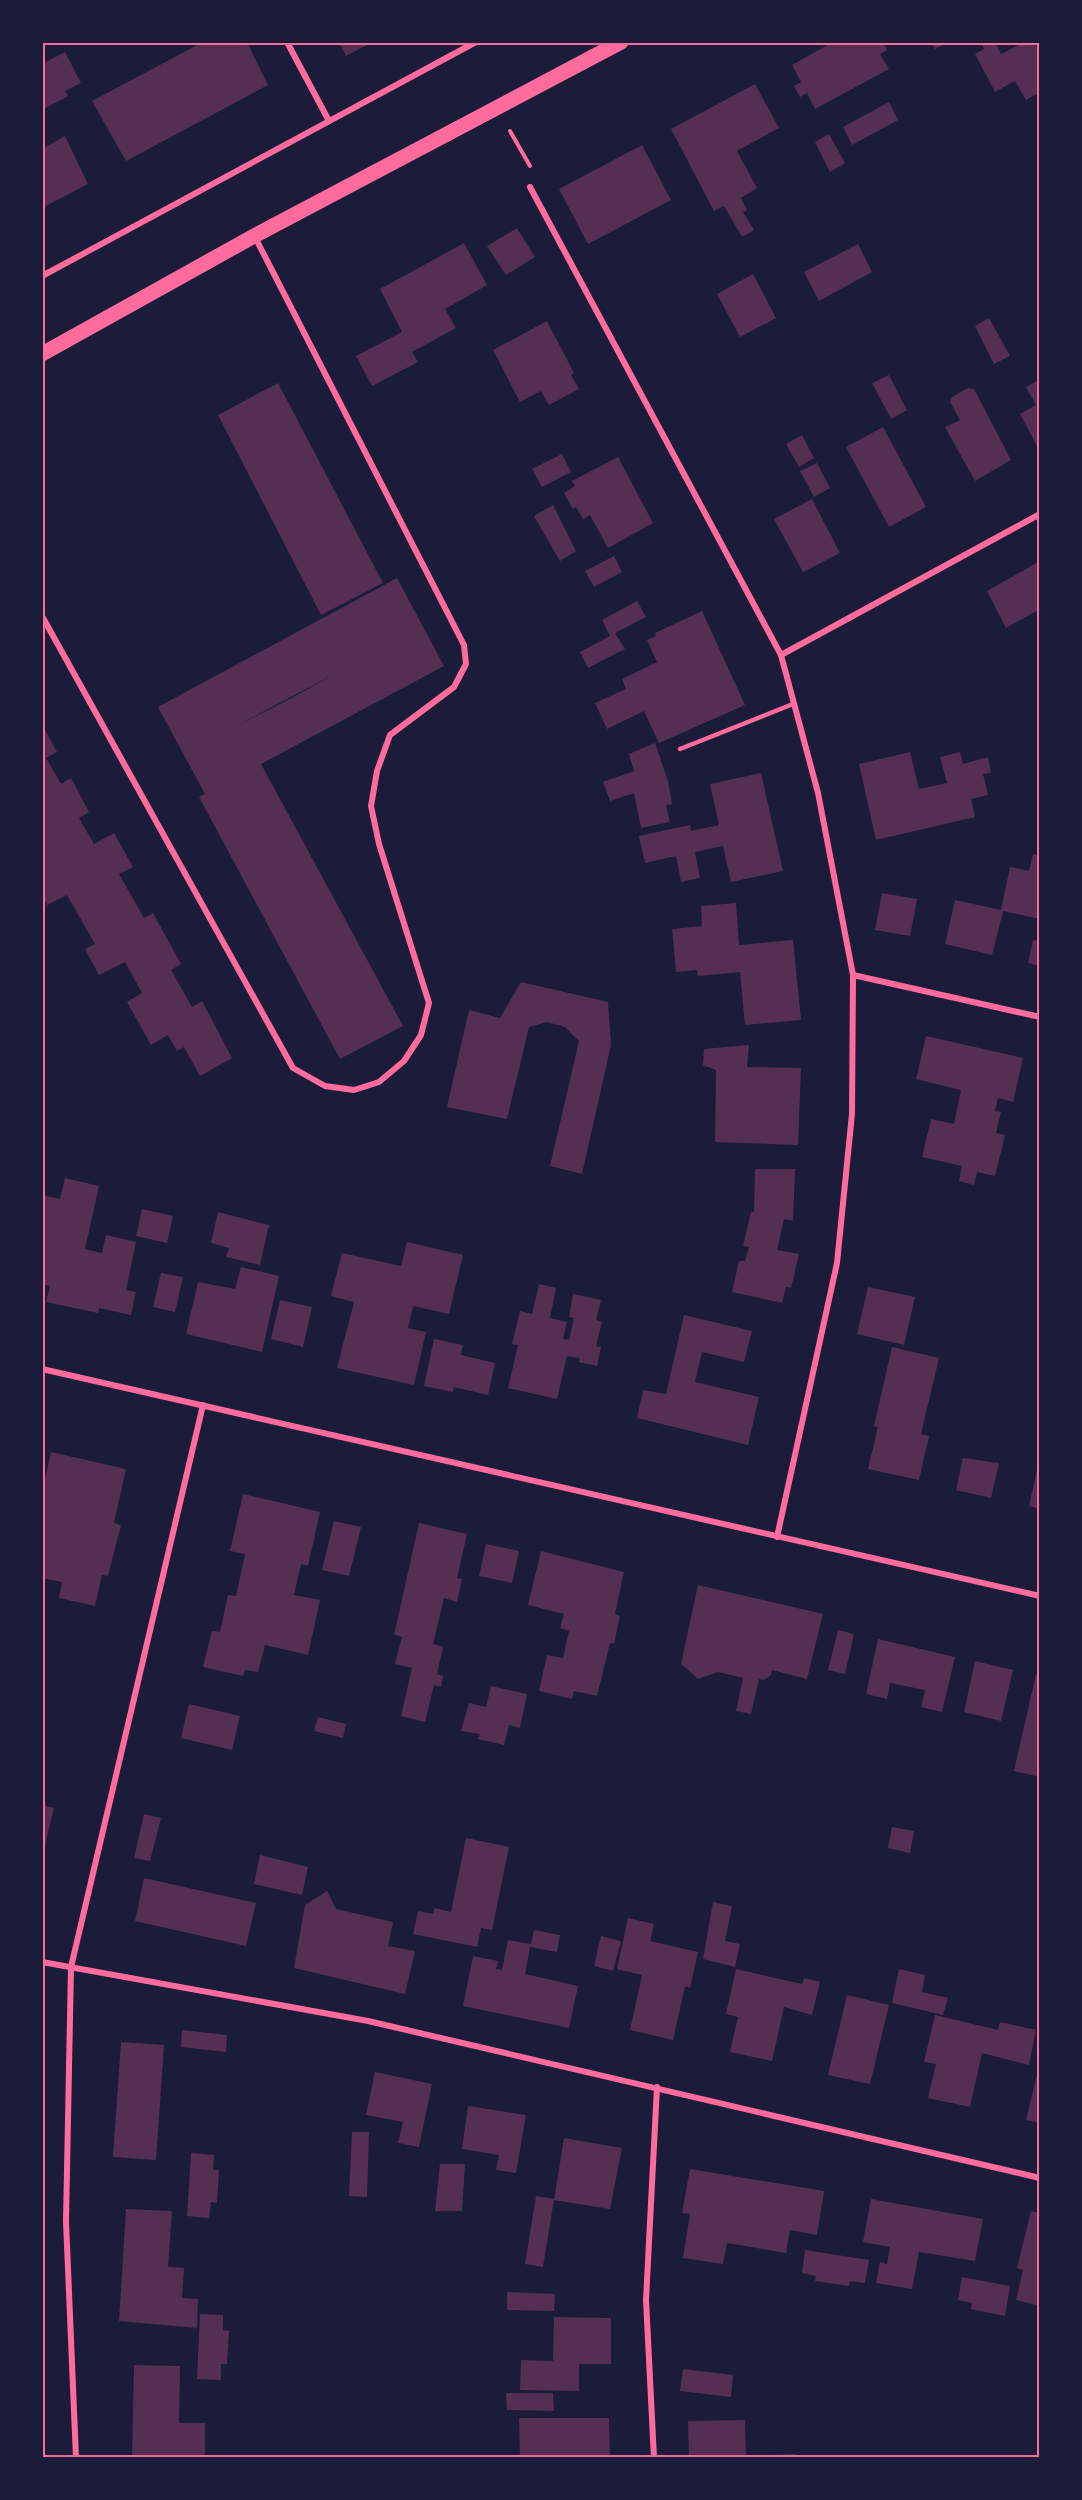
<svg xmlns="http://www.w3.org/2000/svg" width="1082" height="2500" font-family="Helvetica,sans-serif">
	<rect width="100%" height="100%" fill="#1b1b3a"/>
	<g fill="#542f53" fill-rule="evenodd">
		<polygon points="203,42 247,42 268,85 126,161 92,101"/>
		<polygon points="339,42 373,42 346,56"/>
		<polygon points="833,42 883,42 887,50 880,54 889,69 815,109 807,93 800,97 794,86 801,82 792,65"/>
		<polygon points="931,42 949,42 935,49"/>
		<polygon points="981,42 995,42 1001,54 1024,42 1034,42 1040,54 1040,92 1026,100 1015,81 995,92 975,54 984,49"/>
		<polygon points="65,52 81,83 65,91 68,96 42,110 42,64"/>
		<polygon points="755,84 779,128 737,151 757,188 741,198 747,210 743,212 754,230 742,237 724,206 714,211 671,129"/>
		<polygon points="889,102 898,120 852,145 843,127"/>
		<polygon points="829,134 845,163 830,172 815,142"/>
		<polygon points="65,136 88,184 42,208 42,149"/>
		<polygon points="642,145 671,200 588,244 559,189"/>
		<polygon points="517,228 535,257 506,275 487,246"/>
		<polygon points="464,243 487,285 445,309 456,328 412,352 418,362 372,386 356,356 402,332 380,289"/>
		<polygon points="858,244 872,272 819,301 804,272"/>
		<polygon points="753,274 776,318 740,337 717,294"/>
		<polygon points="989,318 1010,356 994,364 975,326"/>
		<polygon points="547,321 574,373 571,375 579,389 549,405 541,391 520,402 493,350"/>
		<polygon points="889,375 907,410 891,419 872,383"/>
		<polygon points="1040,379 1040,445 1037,446 1020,414 1036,405 1026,387"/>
		<polygon points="278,383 383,583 321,615 218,415"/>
		<polygon points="968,388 974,389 1011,460 975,481 945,427 960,420 950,402 952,397"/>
		<polygon points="883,427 926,507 889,527 846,447"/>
		<polygon points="802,435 814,458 799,467 786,444"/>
		<polygon points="562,454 571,472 542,487 532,469"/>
		<polygon points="618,457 653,523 608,548 590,515 583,519 576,507 573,509 564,493 575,486 572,481"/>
		<polygon points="817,463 830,488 814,497 800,471"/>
		<polygon points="812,499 840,553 803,572 774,519"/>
		<polygon points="553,505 576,551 560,561 534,516"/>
		<polygon points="614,556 622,572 594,587 585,571"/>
		<polygon points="1040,561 1040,609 1006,628 987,591"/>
		<path d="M397 578 444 666 261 764 403 1026 340 1059 199 797 205 794 158 707ZM336 673 288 700 238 725Z"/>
		<polygon points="637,601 646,617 615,633 625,649 588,668 580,652 610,636 602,620"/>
		<polygon points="702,611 745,705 659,743 644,711 607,729 595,703 626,689 622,679 657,662 647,640 656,636 655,633"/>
		<polygon points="42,724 57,752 46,758 61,784 71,778 89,812 79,818 94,844 114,833 133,867 119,874 144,918 153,913 181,964 171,970 192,1007 202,1001 232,1058 200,1076 184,1047 177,1051 168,1035 151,1045 127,1002 142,993 125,962 99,975 85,949 95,944 67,895 47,905 42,896"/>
		<polygon points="655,743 668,781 672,804 666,805 670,822 641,828 634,793 610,801 603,782 634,771 629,754"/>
		<polygon points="910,752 919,789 947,783 940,757 960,752 963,764 988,757 991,773 983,774 988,795 971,799 975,817 876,840 859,764"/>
		<polygon points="761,773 783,871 731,882 723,846 695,852 700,878 681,882 676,856 645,863 639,836 690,825 691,831 719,825 710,784"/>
		<polygon points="1033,854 1040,856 1040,919 1003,911 992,955 945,944 955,900 1001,910 1010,867 1029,871"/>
		<polygon points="882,893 917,899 910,936 875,930"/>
		<polygon points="736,903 739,945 793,940 801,1020 745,1025 740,972 698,976 697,970 676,972 672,929 702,926 701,906"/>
		<polygon points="1033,940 1040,941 1040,966 1028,963"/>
		<polygon points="521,982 608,1002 611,1045 582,1174 550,1166 579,1041 565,1027 547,1022 529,1027 507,1119 447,1107 469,1010 500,1018"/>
		<polygon points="926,1036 1023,1058 1013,1102 998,1098 995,1111 1001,1112 996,1133 1005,1135 995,1176 977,1172 974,1185 959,1181 962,1166 922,1157 931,1119 954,1124 961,1090 916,1079"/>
		<polygon points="749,1045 747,1067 801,1068 798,1145 715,1142 716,1070 703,1065 704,1049"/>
		<polygon points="755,1169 795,1169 793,1221 784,1219 777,1250 799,1254 791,1288 786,1287 782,1303 732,1292 739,1261 745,1261 749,1247 743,1246 751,1212 754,1212"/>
		<polygon points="65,1178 99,1186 85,1249 102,1253 106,1235 136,1242 126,1290 136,1292 131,1315 99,1308 98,1313 46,1302 50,1286 42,1284 42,1195 60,1199"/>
		<polygon points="142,1209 173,1216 167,1243 136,1236"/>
		<polygon points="218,1212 269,1225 260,1265 226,1257 229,1248 211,1243"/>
		<polygon points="407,1242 463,1255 449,1314 413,1306 408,1328 426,1332 414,1385 337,1368 354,1302 331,1296 342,1253 401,1266"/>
		<polygon points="241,1267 279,1276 262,1352 186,1334 198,1282 235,1289"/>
		<polygon points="161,1273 183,1277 175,1312 153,1307"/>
		<polygon points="539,1284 556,1288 550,1318 567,1322 563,1339 569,1340 574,1318 569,1317 573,1294 601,1300 596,1320 602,1322 596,1346 601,1347 597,1366 579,1362 580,1358 567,1356 557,1399 508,1388 518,1345 512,1344 520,1311 532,1314"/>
		<polygon points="868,1287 915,1297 904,1345 857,1334"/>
		<polygon points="280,1300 312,1307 303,1347 271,1339"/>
		<polygon points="684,1315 752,1331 744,1362 702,1352 695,1382 759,1397 748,1445 637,1418 643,1390 666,1394"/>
		<polygon points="434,1339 463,1345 461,1355 495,1363 488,1395 454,1387 453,1392 424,1386"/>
		<polygon points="892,1347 939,1358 921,1434 929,1436 919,1480 868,1469 878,1427 874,1426"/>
		<polygon points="51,1452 126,1469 114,1523 121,1525 108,1576 102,1575 95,1606 59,1598 62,1582 42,1578 42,1492"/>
		<polygon points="963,1458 999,1463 991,1498 956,1490"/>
		<polygon points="1039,1461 1040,1461 1040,1509 1029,1506"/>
		<polygon points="243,1494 320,1512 308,1566 301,1564 294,1595 320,1600 308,1655 265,1645 258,1672 245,1670 243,1676 203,1667 212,1631 220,1632 228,1595 236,1596 245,1554 230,1551"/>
		<polygon points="334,1521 361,1527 349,1576 322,1570"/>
		<polygon points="419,1523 467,1534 457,1578 462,1579 457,1602 444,1598 433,1644 443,1647 437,1674 443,1676 441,1687 434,1685 425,1722 401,1716 412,1668 395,1664 402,1637 394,1635"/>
		<polygon points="486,1544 519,1551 512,1583 479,1576"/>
		<polygon points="541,1551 624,1572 615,1614 620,1616 614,1644 610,1643 597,1696 574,1691 572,1699 539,1691 547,1655 563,1658 569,1631 560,1628 564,1614 528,1605"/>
		<polygon points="698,1585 823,1614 807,1679 772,1670 771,1675 764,1680 759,1679 751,1714 736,1711 743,1678 718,1672 698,1679 681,1664"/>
		<polygon points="838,1630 854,1634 845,1674 828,1670"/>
		<polygon points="878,1639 955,1657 942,1712 921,1707 925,1690 890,1683 887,1699 866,1694"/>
		<polygon points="975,1661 1013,1670 1001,1721 964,1712"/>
		<polygon points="1036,1674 1040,1675 1040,1777 1014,1771"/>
		<polygon points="491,1686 527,1694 520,1728 509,1725 504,1745 478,1739 480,1734 461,1731 469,1703 486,1707"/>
		<polygon points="189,1704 240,1716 232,1750 181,1738"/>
		<polygon points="318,1717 346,1724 343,1738 314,1731"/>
		<polygon points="42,1805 54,1808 43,1852 42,1852"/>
		<polygon points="144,1814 161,1818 150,1861 134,1858"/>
		<polygon points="892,1827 914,1831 910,1853 888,1848"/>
		<polygon points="466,1838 509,1847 492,1930 481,1928 477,1947 413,1934 418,1911 433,1914 435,1908 451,1912"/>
		<polygon points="260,1855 308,1867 302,1895 254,1884"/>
		<polygon points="144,1878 256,1903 246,1946 135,1921"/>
		<polygon points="327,1891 336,1909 393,1922 388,1946 415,1951 405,1994 294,1968 305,1905"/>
		<polygon points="713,1902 732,1906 725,1941 740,1944 735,1967 703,1959"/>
		<polygon points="628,1918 654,1924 650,1941 698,1952 690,1988 685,1986 673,2040 630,2030 642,1975 617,1969"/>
		<polygon points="534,1930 560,1935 557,1952 530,1947 525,1974 578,1986 569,2028 463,2006 473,1956 498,1961 496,1969 502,1970 508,1940 531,1944"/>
		<polygon points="601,1936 621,1941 613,1971 594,1966"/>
		<polygon points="736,1969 802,1984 804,1978 820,1982 812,2015 784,2007 772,2061 730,2052 738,2017 726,2014"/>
		<polygon points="899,1969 925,1975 922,1992 948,1998 943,2015 892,2003"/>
		<polygon points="847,1995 889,2005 870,2084 828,2075"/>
		<polygon points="935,2015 998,2030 1000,2022 1036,2030 1029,2065 982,2053 970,2107 928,2098 936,2064 924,2062"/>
		<polygon points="182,2030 227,2035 226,2052 181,2047"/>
		<polygon points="121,2042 164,2045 156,2160 113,2157"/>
		<polygon points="1039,2067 1040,2067 1040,2123 1026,2120"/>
		<polygon points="375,2072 432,2084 419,2147 398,2143 403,2122 366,2115"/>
		<polygon points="468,2106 526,2115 516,2173 496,2170 499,2155 462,2149"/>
		<polygon points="352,2132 369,2132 367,2197 349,2196"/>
		<polygon points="564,2138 622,2148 610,2209 554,2200"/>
		<polygon points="191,2153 214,2155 213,2170 219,2170 217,2203 211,2202 209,2218 187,2216"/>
		<polygon points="440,2164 465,2164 462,2211 435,2211"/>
		<polygon points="690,2169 824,2191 817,2235 790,2230 786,2253 727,2243 723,2264 683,2258 690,2214 682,2213"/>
		<polygon points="536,2196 554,2199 543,2267 525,2264"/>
		<polygon points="871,2199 983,2219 975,2261 919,2252 912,2289 876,2283 880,2262 887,2264 890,2247 863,2242"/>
		<polygon points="126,2209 172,2211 168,2267 184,2268 182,2298 198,2299 197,2328 119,2321"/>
		<polygon points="1031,2211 1040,2213 1040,2306 1016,2300 1023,2270 1017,2268"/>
		<polygon points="805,2250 869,2260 865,2283 850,2281 849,2286 815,2281 816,2276 802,2273"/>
		<polygon points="962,2277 1010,2286 1005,2316 971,2309 972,2303 958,2300"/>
		<polygon points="507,2292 555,2294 554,2311 507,2310"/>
		<polygon points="200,2314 223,2315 223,2330 229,2331 227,2364 221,2364 221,2380 197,2379"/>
		<polygon points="554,2317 611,2318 611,2364 579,2364 579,2391 520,2390 521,2360 553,2361"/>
		<polygon points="134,2365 180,2366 179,2423 205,2423 205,2458 132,2458"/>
		<polygon points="683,2369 733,2375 731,2397 680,2391"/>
		<polygon points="506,2393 553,2393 554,2411 507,2410"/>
		<polygon points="519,2418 609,2418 610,2458 520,2458"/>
		<polygon points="745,2420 746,2458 689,2458 688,2421"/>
		<polygon points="796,2454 796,2458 773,2458 773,2455"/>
	</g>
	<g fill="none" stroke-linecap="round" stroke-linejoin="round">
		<polyline stroke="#ff6b9d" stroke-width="4" points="510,131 530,166"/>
		<polyline stroke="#ff6b9d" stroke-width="4.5" points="680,749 793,704"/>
		<g stroke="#ff6b9d" stroke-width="6">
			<polyline points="287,42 329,121"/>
			<polyline points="530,187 781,655 818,793 853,975 852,1114 837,1263 777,1537"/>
			<polyline points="42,276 476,42"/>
			<polyline points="42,616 293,1068 325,1086 354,1090 379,1082 404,1061 421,1035 429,1003 379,844 371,806 377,771 390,735 454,687 466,664 464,645 255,237"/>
			<polyline points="781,655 1040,514"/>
			<polyline points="853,975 1040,1017"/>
			<polyline points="42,1369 1040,1596"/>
			<polyline points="42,1962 368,2021 1040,2178"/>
			<polyline points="76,2458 66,2221 71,1967 203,1405"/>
			<polyline points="654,2458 646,2300 657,2087"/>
		</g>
		<polyline stroke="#ff6b9d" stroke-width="15" points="42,354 254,236 621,42"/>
	</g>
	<rect width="1082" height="2500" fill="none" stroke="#1b1b3a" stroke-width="87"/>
	<rect x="44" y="44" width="994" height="2412" fill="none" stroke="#ff6b9d" stroke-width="2"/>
</svg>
